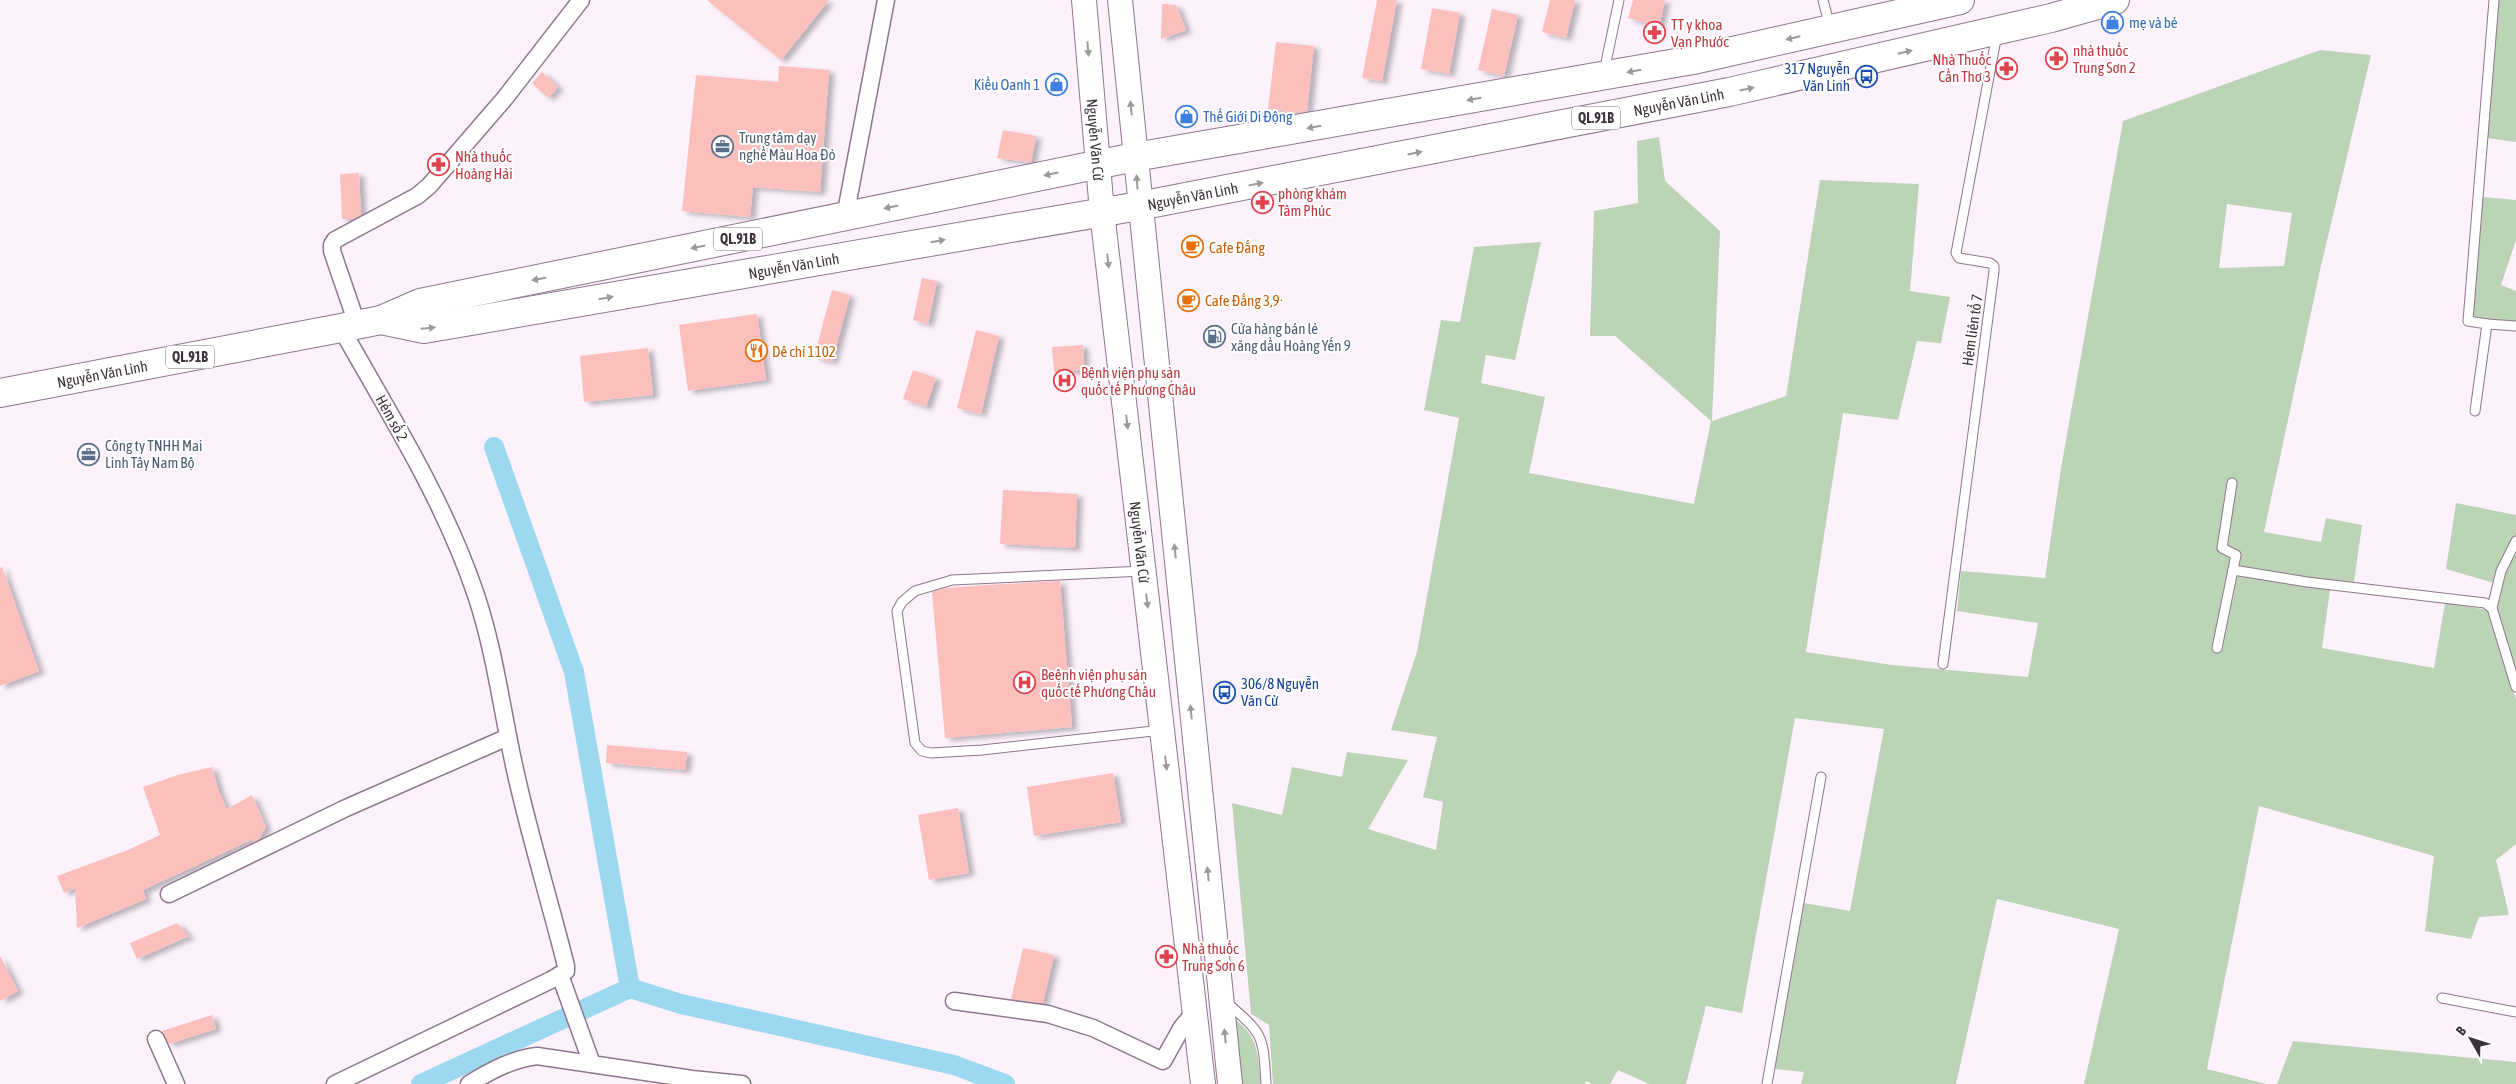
<svg xmlns="http://www.w3.org/2000/svg" width="2516" height="1084" font-family="'Asap Condensed',sans-serif">
	<defs>
		<filter id="shadow"><feDropShadow dx="5.5" dy="3" stdDeviation="2.5" flood-color="#0004"/></filter>
	</defs>
	<rect width="100%" height="100%" fill="#fdf1fc"/>
	<g fill="#bad4b5" fill-rule="evenodd">
		<polygon points="2498,0 2516,0 2516,142 2487,138"/>
		<path d="M2320 50 2371 55 2321 266 2264 532 2321 542 2326 518 2362 525 2354 582 2305 577 2303 585 2330 590 2322 648 2434 668 2445 603 2489 610 2516 699V844L2496 860 2509 915 2479 917 2471 939 2425 931 2434 856 2259 806 2207 1069 2266 1084H2084L2119 929 1997 899 1956 1084H1801L1804 1072 1775 1069 1804 903 1850 911 1884 729 1795 718 1742 1013 1706 1006 1686 1084H1649L1618 1070 1610 1084H1592L1586 1081 1585 1084H1273L1269 1025 1251 1014 1232 803 1282 815 1292 767 1342 777 1347 752 1408 760 1368 829 1436 850 1443 802 1423 797 1437 737 1391 730 1417 652 1459 418 1424 410 1441 320 1460 322 1474 247 1541 242 1515 360 1486 355 1481 383 1545 397 1529 473 1694 504 1711 421 1615 336H1590L1594 211 1638 203 1637 141 1659 137 1665 181 1720 231 1712 421 1786 396 1820 180 1919 184 1910 291 1950 297 1941 343 1917 341 1898 420 1843 413 1806 652 1892 665 2028 677 2038 623 1957 611 1961 571 2045 578 2061 468 2123 121ZM2227 204 2292 213 2284 266 2219 268Z"/>
		<polygon points="2483,197 2516,200 2516,240 2501,285 2516,291 2516,323 2491,322 2487,319 2472,317"/>
		<polygon points="2456,503 2516,515 2516,673 2495,605 2489,599 2494,583 2446,569"/>
		<path d="M1235 1020C1259 1035 1258 1058 1261 1084H1241Z"/>
		<polygon points="2293,1041 2516,1062 2516,1084 2277,1084"/>
	</g>
	<g fill="none" stroke-linecap="round" stroke-linejoin="round">
		<g stroke="#9cd8f0" stroke-width="20">
			<polyline points="494,447 574,672 630,988"/>
			<polyline points="421,1084 630,988 681,1004 954,1065 1005,1084"/>
		</g>
	</g>
	<g fill="#fbbfbc" filter="url(#shadow)">
		<polygon points="707,0 829,0 781,60"/>
		<polygon points="1377,0 1397,0 1382,81 1362,78"/>
		<polygon points="1550,0 1575,0 1566,38 1542,32"/>
		<polygon points="1633,0 1665,0 1659,26 1628,18"/>
		<polygon points="1162,4 1176,5 1186,30 1161,39"/>
		<polygon points="1432,8 1460,13 1449,74 1421,69"/>
		<polygon points="1492,9 1518,15 1504,76 1478,70"/>
		<polygon points="1276,42 1314,46 1307,111 1299,113 1268,109"/>
		<polygon points="779,66 829,70 820,192 753,187 750,217 682,211 696,75 778,82"/>
		<polygon points="542,72 558,87 548,98 532,83"/>
		<polygon points="1003,130 1036,136 1031,162 997,158"/>
		<polygon points="359,173 361,215 354,219 342,219 340,174"/>
		<polygon points="922,278 937,281 928,324 913,320"/>
		<polygon points="832,290 850,295 832,362 814,357"/>
		<polygon points="757,314 766,380 688,391 679,325"/>
		<polygon points="976,330 999,336 981,414 957,408"/>
		<polygon points="1083,345 1084,370 1054,372 1052,347"/>
		<polygon points="648,348 653,395 584,402 580,356"/>
		<polygon points="913,370 936,378 926,407 903,399"/>
		<polygon points="1003,490 1077,494 1075,548 1000,544"/>
		<polygon points="2,567 39,671 0,686 0,568"/>
		<polygon points="1060,581 1072,727 945,738 932,592 946,588 987,585"/>
		<polygon points="607,745 687,752 685,770 606,763"/>
		<polygon points="212,767 219,792 227,809 252,795 266,827 259,839 254,842 253,839 143,890 146,899 77,928 75,888 64,893 57,876 128,850 160,835 143,787 178,775"/>
		<polygon points="1113,773 1121,822 1034,836 1027,787"/>
		<polygon points="958,808 969,873 929,880 918,815"/>
		<polygon points="177,923 189,936 137,959 130,943"/>
		<polygon points="1023,948 1054,955 1043,1003 1011,999"/>
		<polygon points="0,956 18,991 0,1001"/>
		<polygon points="212,1015 216,1029 169,1044 162,1031"/>
	</g>
	<g fill="none" stroke-linecap="round" stroke-linejoin="round">
		<defs>
			<g id="service">
				<polyline points="1823,0 1830,27"/>
				<polyline points="1604,72 1619,0"/>
				<polyline points="2487,324 2516,326"/>
				<polyline points="2475,411 2487,324 2468,321 2494,0"/>
				<polyline points="2233,570 2307,582 2485,603 2492,608 2516,687"/>
				<polyline points="1143,571 952,580 915,591 902,602 897,611 915,743 922,751 931,753 982,750 1162,730"/>
				<polyline points="2492,608 2501,571 2516,541"/>
				<polyline points="2217,648 2236,555 2222,548 2232,483"/>
				<polyline points="1943,664 1994,271 1994,266 1990,263 1959,258 1956,253 1997,34"/>
				<polyline points="2442,998 2516,1012"/>
				<path d="M1226 1002C1264 1035 1263 1034 1266 1084"/>
				<polyline points="1767,1084 1821,777"/>
			</g>
			<g id="minor">
				<polyline points="845,217 886,0"/>
				<polyline points="357,324 332,251 332,245 335,240 417,196 429,186 505,98 581,0"/>
				<polyline points="169,894 346,808 508,737"/>
				<polyline points="560,975 592,1064"/>
				<polyline points="954,1001 1048,1014 1093,1028 1163,1061 1182,1027 1195,1012"/>
				<polyline points="156,1039 176,1084"/>
				<path d="M335 1084 551 980 566 971V966C551 906 533 847 519 787 503 722 497 658 476 595 444 500 390 415 341 328"/>
				<path d="M469 1084C490 1071 512 1059 537 1056L692 1079 742 1084"/>
			</g>
			<g id="secondary">
				<path id="s1" d="M1084 0 1102 212 1203 1084"/>
				<polyline points="1120,0 1230,1084"/>
			</g>
			<g id="trunk">
				<path id="s2" d="M381 320 424 329 1139 206 1729 92 2051 18 2115 0"/>
				<path id="s3" d="M0 393 341 328 381 320 420 303 1135 157 1693 60 1960 0"/>
			</g>
		</defs>
		<use href="#service" stroke="#8f758d" stroke-width="11"/>
		<use href="#minor" stroke="#8f758d" stroke-width="19"/>
		<use href="#secondary" stroke="#8f758d" stroke-width="26"/>
		<use href="#trunk" stroke="#8f758d" stroke-width="30"/>
		<use href="#service" stroke="#fff" stroke-width="9"/>
		<use href="#minor" stroke="#fff" stroke-width="16"/>
		<use href="#secondary" stroke="#fff" stroke-width="24"/>
		<use href="#trunk" stroke="#fff" stroke-width="28"/>
	</g>
	<defs><path id="oneway-solid" d="M-6-.8H1V-3.2L6.5 0L1 3.2V.8H-6Z" transform="scale(1.25)"/></defs>
	<g fill="#9e989e">
		<use href="#oneway-solid" transform="translate(1793 38) rotate(167)"/>
		<use href="#oneway-solid" transform="translate(1088 49) rotate(85)"/>
		<use href="#oneway-solid" transform="translate(1905 52) rotate(-13)"/>
		<use href="#oneway-solid" transform="translate(1634 71) rotate(170)"/>
		<use href="#oneway-solid" transform="translate(1747 89) rotate(-12)"/>
		<use href="#oneway-solid" transform="translate(1474 99) rotate(170)"/>
		<use href="#oneway-solid" transform="translate(1131 108) rotate(-96)"/>
		<use href="#oneway-solid" transform="translate(1314 127) rotate(170)"/>
		<use href="#oneway-solid" transform="translate(1415 153) rotate(-11)"/>
		<use href="#oneway-solid" transform="translate(1051 174) rotate(168)"/>
		<use href="#oneway-solid" transform="translate(1137 182) rotate(-94)"/>
		<use href="#oneway-solid" transform="translate(1256 184) rotate(-11)"/>
		<use href="#oneway-solid" transform="translate(891 207) rotate(168)"/>
		<use href="#oneway-solid" transform="translate(938 241) rotate(-10)"/>
		<use href="#oneway-solid" transform="translate(698 247) rotate(169)"/>
		<use href="#oneway-solid" transform="translate(1108 261) rotate(83)"/>
		<use href="#oneway-solid" transform="translate(539 279) rotate(169)"/>
		<use href="#oneway-solid" transform="translate(606 298) rotate(-10)"/>
		<use href="#oneway-solid" transform="translate(428 328) rotate(-5)"/>
		<use href="#oneway-solid" transform="translate(1127 422) rotate(83)"/>
		<use href="#oneway-solid" transform="translate(1175 551) rotate(-96)"/>
		<use href="#oneway-solid" transform="translate(1147 601) rotate(83)"/>
		<use href="#oneway-solid" transform="translate(1191 712) rotate(-96)"/>
		<use href="#oneway-solid" transform="translate(1166 763) rotate(83)"/>
		<use href="#oneway-solid" transform="translate(1208 874) rotate(-96)"/>
		<use href="#oneway-solid" transform="translate(1225 1036) rotate(-96)"/>
	</g>
	<defs>
		<symbol id="shop-ring" viewBox="-11 -11 22 22"><circle r="9.5" fill="#fff" stroke="#3f7fe0" stroke-width="1.5"/><path d="M-5-2.5h2.3a2.7 3.5 0 0 1 5.4 0H5L5.5 6h-11ZM-1.5-2.5h3a1.5 2.3 0 0 0-3 0Z" fill="#3f7fe0"/></symbol>
		<symbol id="pharmacy-ring" viewBox="-11 -11 22 22"><circle r="9.5" fill="#fff" stroke="#e0444e" stroke-width="1.5"/><path d="M-2-6h4v4h4v4h-4v4h-4v-4h-4v-4h4Z" fill="#e0444e"/></symbol>
		<symbol id="bus-ring" viewBox="-11 -11 22 22"><circle r="9.5" fill="#fff" stroke="#1a4fb4" stroke-width="1.5"/><path d="M-5-6H5V4H4V6H2V4H-2V6H-4V4H-5ZM-3.5-4V0h7V-4ZM-3.5 1.2v1.5H-2V1.2ZM2 1.2v1.5H3.5V1.2Z" fill="#1a4fb4"/></symbol>
		<symbol id="office-ring" viewBox="-11 -11 22 22"><circle r="9.5" fill="#fff" stroke="#5c6f8a" stroke-width="1.5"/><path d="M-6-3h4V-5.5h4V-3h4V5H-6ZM-1-4.5V-3h2v-1.5ZM-6 0V1H6V0Z" fill="#5c6f8a"/></symbol>
		<symbol id="cafe-ring" viewBox="-11 -11 22 22"><circle r="9.5" fill="#fff" stroke="#e8710a" stroke-width="1.5"/><path d="M-5.5-4.5H6V0H3Q3 3.5 0 3.5H-2.5Q-5.5 3.5-5.5 0ZM3-3.2v2h1.7v-2ZM-6 4.5H4V6H-6Z" fill="#e8710a"/></symbol>
		<symbol id="fuel-ring" viewBox="-11 -11 22 22"><circle r="9.5" fill="#fff" stroke="#5c6f8a" stroke-width="1.5"/><path d="M-5.5-6h7V0h2V4h1.3V-2.5L3-4.5l.8-.8L6-3V5H2.5V1h-1V6h-7ZM-4.2-4.7v3.2H.2V-4.7Z" fill="#5c6f8a"/></symbol>
		<symbol id="restaurant-ring" viewBox="-11 -11 22 22"><circle r="9.5" fill="#fff" stroke="#e8710a" stroke-width="1.5"/><path d="M-5-6h1v4h1v-4h1v4h1v-4h1v5L-1.5 .5V6h-2V.5L-5-1ZM5-6V6H3V1.5H1.5Q1.5-4 5-6Z" fill="#e8710a"/></symbol>
		<symbol id="hospital-ring" viewBox="-11 -11 22 22"><circle r="9.5" fill="#fff" stroke="#e0444e" stroke-width="1.5"/><path d="M-5-5h3v3.5h4V-5h3V5h-3V1.5h-4V5h-3Z" fill="#e0444e"/></symbol>
	</defs>
	<g fill-rule="evenodd">
		<use href="#shop-ring" x="2100" y="10" width="25" height="25"/>
		<use href="#pharmacy-ring" x="1642" y="20" width="25" height="25"/>
		<use href="#pharmacy-ring" x="2044" y="46" width="25" height="25"/>
		<use href="#pharmacy-ring" x="1994" y="56" width="25" height="25"/>
		<use href="#bus-ring" x="1854" y="64" width="25" height="25"/>
		<use href="#shop-ring" x="1044" y="72" width="25" height="25"/>
		<use href="#shop-ring" x="1174" y="104" width="25" height="25"/>
		<use href="#office-ring" x="710" y="134" width="25" height="25"/>
		<use href="#pharmacy-ring" x="426" y="152" width="25" height="25"/>
		<use href="#pharmacy-ring" x="1250" y="190" width="25" height="25"/>
		<use href="#cafe-ring" x="1180" y="234" width="25" height="25"/>
		<use href="#cafe-ring" x="1176" y="288" width="25" height="25"/>
		<use href="#fuel-ring" x="1202" y="324" width="25" height="25"/>
		<use href="#restaurant-ring" x="744" y="338" width="25" height="25"/>
		<use href="#hospital-ring" x="1052" y="368" width="25" height="25"/>
		<use href="#office-ring" x="76" y="442" width="25" height="25"/>
		<use href="#hospital-ring" x="1012" y="670" width="25" height="25"/>
		<use href="#bus-ring" x="1212" y="680" width="25" height="25"/>
		<use href="#pharmacy-ring" x="1154" y="944" width="25" height="25"/>
	</g>
	<g text-anchor="middle" dominant-baseline="central" stroke-width="4" stroke-linejoin="round" paint-order="stroke">
		<g fill="#fff" stroke="#777076" stroke-width="1">
			<rect x="1572" y="106.5" width="48" height="23" rx="4"/>
			<rect x="714" y="227.5" width="48" height="23" rx="4"/>
			<rect x="166" y="345.5" width="48" height="23" rx="4"/>
		</g>
		<g font-size="14" font-weight="bold" fill="#3d323c">
			<text x="1596" y="118">QL.91B</text>
			<text x="738" y="239">QL.91B</text>
			<text x="190" y="357">QL.91B</text>
		</g>
		<g font-size="15" fill="#366cbe" stroke="#fff" text-anchor="start">
			<text x="2129" y="22">mẹ và bé</text>
			<text x="1040" y="84" text-anchor="end">Kiều Oanh 1</text>
			<text x="1203" y="116">Thế Giới Di Động</text>
		</g>
		<g font-size="15" fill="#be3a42" stroke="#fff" text-anchor="start">
			<text x="1671" y="24">TT y khoa<tspan x="1671" dy="17">Vạn Phước</tspan></text>
			<text x="2073" y="50">nhà thuốc<tspan x="2073" dy="17">Trung Sơn 2</tspan></text>
			<text x="1991" y="59" text-anchor="end">Nhà Thuốc<tspan x="1991" dy="17">Cần Thơ 3</tspan></text>
			<text x="455" y="156">Nhà thuốc<tspan x="455" dy="17">Hoàng Hải</tspan></text>
			<text x="1278" y="193">phòng khám<tspan x="1278" dy="17">Tâm Phúc</tspan></text>
			<text x="1081" y="372">Bệnh viện phụ sản<tspan x="1081" dy="17">quốc tế Phương Châu</tspan></text>
			<text x="1041" y="674">Beệnh viện phụ sản<tspan x="1041" dy="17">quốc tế Phương Châu</tspan></text>
			<text x="1182" y="948">Nhà thuốc<tspan x="1182" dy="17">Trung Sơn 6</tspan></text>
		</g>
		<g font-size="15" fill="#164399" stroke="#fff" text-anchor="end">
			<text x="1850" y="68">317 Nguyễn<tspan x="1850" dy="17">Văn Linh</tspan></text>
			<text x="1241" y="683" text-anchor="start">306/8 Nguyễn<tspan x="1241" dy="17">Văn Cừ</tspan></text>
		</g>
		<g font-size="15" fill="#3d323c" stroke="#fff">
			<text stroke="none"><textPath href="#s2" startOffset="1319">Nguyễn Văn Linh</textPath></text>
			<text stroke="none"><textPath href="#s1" startOffset="140">Nguyễn Văn Cừ</textPath></text>
			<text stroke="none"><textPath href="#s2" startOffset="824">Nguyễn Văn Linh</textPath></text>
			<text stroke="none"><textPath href="#s2" startOffset="419">Nguyễn Văn Linh</textPath></text>
			<text transform="translate(1972 330) rotate(-82)">Hẻm liên tổ 7</text>
			<text stroke="none"><textPath href="#s3" startOffset="104">Nguyễn Văn Linh</textPath></text>
			<text transform="translate(392 418) rotate(61)">Hẻm số 2</text>
			<text stroke="none"><textPath href="#s1" startOffset="545">Nguyễn Văn Cừ</textPath></text>
		</g>
		<g font-size="15" fill="#4e5e75" stroke="#fff" text-anchor="start">
			<text x="739" y="137">Trung tâm dạy<tspan x="739" dy="17">nghề Màu Hoa Đỏ</tspan></text>
			<text x="1231" y="328">Cửa hàng bán lẻ<tspan x="1231" dy="17">xăng dầu Hoàng Yến 9</tspan></text>
			<text x="105" y="445">Công ty TNHH Mai<tspan x="105" dy="17">Linh Tây Nam Bộ</tspan></text>
		</g>
		<g font-size="15" fill="#c56008" stroke="#fff" text-anchor="start">
			<text x="1209" y="247">Cafe Đắng</text>
			<text x="1205" y="300">Cafe Đắng 3,9·</text>
			<text x="772" y="351">Dê chỉ 1102</text>
		</g>
	</g>
	<g transform="translate(2471 1039) rotate(309)" stroke="#ffffff" stroke-width="4" paint-order="stroke">
	<path d="M0-4L9 19L0 12L-9 19Z" fill="#3d323c"/>
	<text y="-8" font-size="14" font-weight="bold" text-anchor="middle" fill="#3d323c">B</text>
	</g>
</svg>
